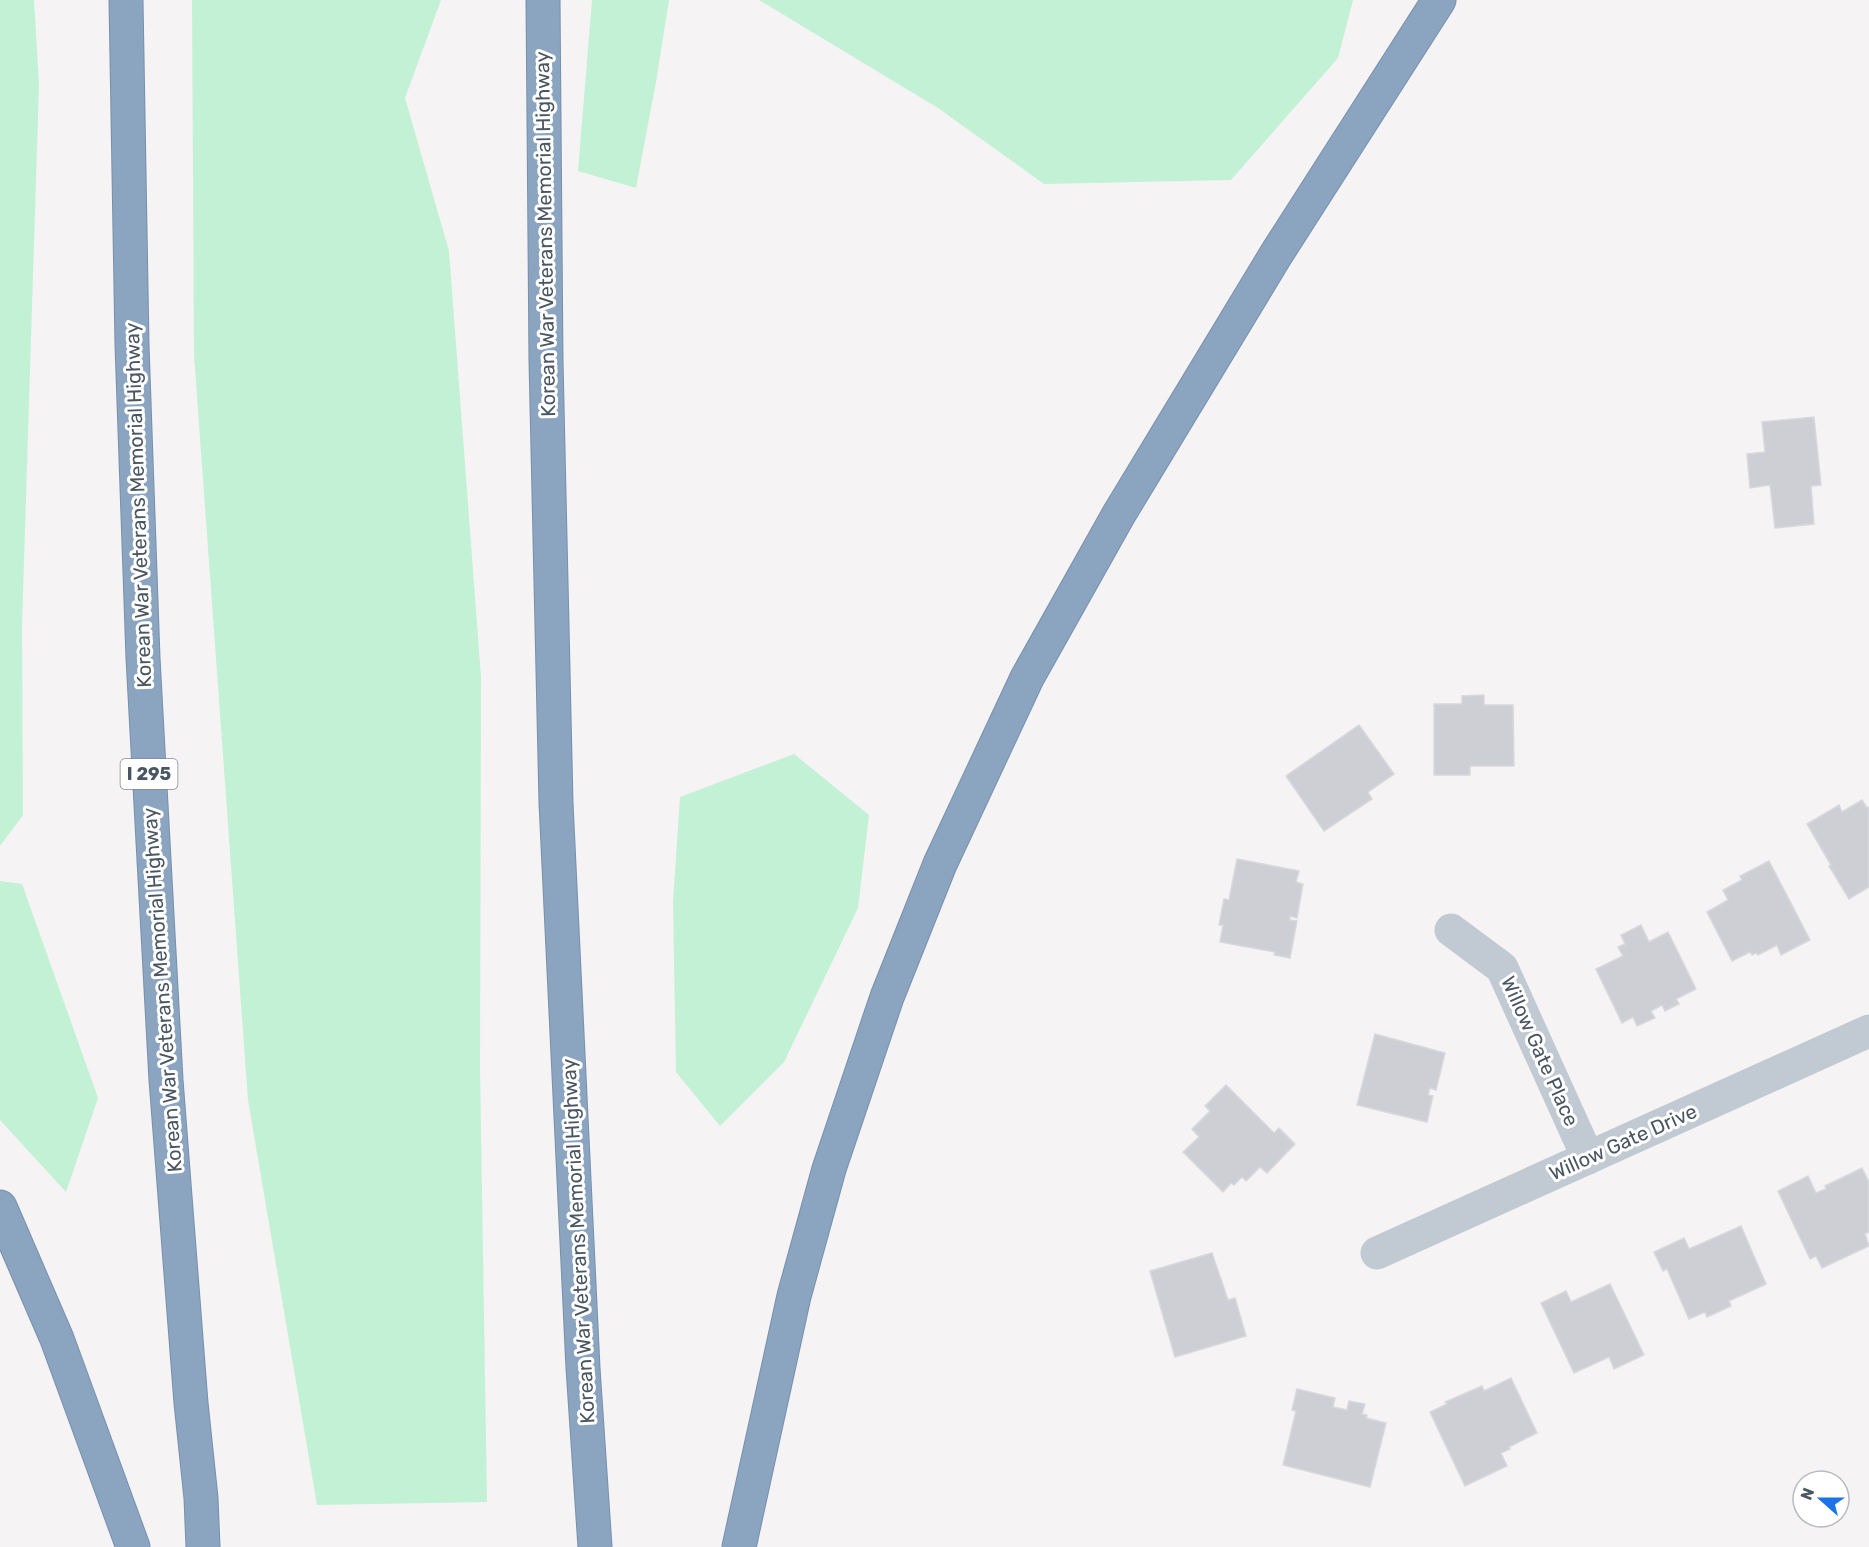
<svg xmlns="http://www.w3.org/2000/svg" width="1869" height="1547" font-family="Rubik,sans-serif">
	<rect width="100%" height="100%" fill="#f5f3f3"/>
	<g fill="#c3f1d5">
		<polygon points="0,0 34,0 39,84 22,625 23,815 0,846"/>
		<polygon points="192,0 441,0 405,98 449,251 481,677 480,1069 487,1502 317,1505 248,1100 194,355"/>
		<polygon points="592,0 669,0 656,82 636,188 578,171"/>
		<polygon points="759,0 1353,0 1338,58 1231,180 1044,184 938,108"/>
		<polygon points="794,754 869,815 858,908 784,1062 720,1126 676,1072 673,902 680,797"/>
		<polygon points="0,881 22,884 98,1098 66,1192 0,1120"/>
	</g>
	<g fill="#cdcfd5" stroke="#d7d9de" stroke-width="1.5">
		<polygon points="1814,417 1821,485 1811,486 1814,524 1775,528 1770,485 1750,488 1747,454 1765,452 1762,422"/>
		<polygon points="1484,695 1484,705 1513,705 1514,766 1470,766 1470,775 1434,775 1434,704 1462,704 1462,696"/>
		<polygon points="1359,725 1394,774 1368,792 1372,799 1324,831 1286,776"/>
		<polygon points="1862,800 1867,808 1869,807 1869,887 1849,899 1829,866 1831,865 1807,824 1839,805 1842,812"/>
		<polygon points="1237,859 1299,871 1296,882 1303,884 1297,918 1290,916 1290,920 1297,921 1290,958 1274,955 1275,952 1220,942 1223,925 1219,925 1224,899 1229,900"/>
		<polygon points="1769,861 1810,940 1781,955 1777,945 1758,955 1756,953 1752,955 1750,952 1732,961 1707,912 1728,900 1723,890 1742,880 1740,876"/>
		<polygon points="1641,925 1649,942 1668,932 1696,989 1676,999 1679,1004 1665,1011 1662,1005 1651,1011 1655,1018 1637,1026 1633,1017 1622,1023 1596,969 1623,956 1618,947 1625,944 1621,935"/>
		<polygon points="1375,1034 1445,1053 1436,1090 1430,1088 1428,1095 1433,1096 1427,1122 1357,1105"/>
		<polygon points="1226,1085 1274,1133 1279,1128 1295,1144 1267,1173 1260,1167 1246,1181 1242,1177 1234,1185 1231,1183 1223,1192 1183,1152 1199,1137 1192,1129 1210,1111 1205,1106"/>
		<polygon points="1862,1168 1869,1182 1869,1232 1865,1234 1869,1246 1822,1268 1816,1256 1810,1259 1778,1191 1808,1176 1816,1193 1826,1189 1825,1186"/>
		<polygon points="1741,1226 1766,1284 1729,1301 1731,1306 1707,1317 1705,1312 1689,1319 1667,1269 1663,1271 1654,1252 1684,1238 1689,1249"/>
		<polygon points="1212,1253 1228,1300 1235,1298 1246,1336 1175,1357 1150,1271"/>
		<polygon points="1610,1284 1644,1355 1614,1369 1609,1357 1574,1373 1541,1303 1566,1291 1571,1302"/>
		<polygon points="1511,1378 1537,1433 1509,1447 1510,1449 1501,1453 1507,1466 1465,1486 1430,1412 1447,1404 1445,1402 1482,1386 1484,1391"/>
		<polygon points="1297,1389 1335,1398 1333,1407 1347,1410 1349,1401 1365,1404 1362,1414 1367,1415 1366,1418 1386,1423 1370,1487 1283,1465 1296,1411 1292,1410"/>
	</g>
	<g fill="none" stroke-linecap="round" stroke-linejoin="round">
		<defs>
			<g id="motorway">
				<polyline points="126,0 132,345 143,658 166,1080 191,1403 201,1498 203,1547"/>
				<polyline points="543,0 546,361 556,803 583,1368 595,1547"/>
				<polyline points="0,1207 57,1339 133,1547"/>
				<polyline points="739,1547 794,1296 829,1169 887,997 940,864 1027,678 1119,514 1277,253 1439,0"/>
			</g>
		</defs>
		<use href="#motorway" stroke="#7690ad" stroke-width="35"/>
		<g stroke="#c1cad2" stroke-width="33">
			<polyline points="1451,930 1502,968 1588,1158"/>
			<polyline points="1377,1253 1869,1031"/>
		</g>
		<use href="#motorway" stroke="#8ba5c1" stroke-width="33"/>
	</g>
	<g text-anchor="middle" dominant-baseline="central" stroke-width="6" stroke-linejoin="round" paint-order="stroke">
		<rect fill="#fff" stroke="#808990" stroke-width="1.5" x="120.5" y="759" width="57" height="30" rx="4.5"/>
		<g font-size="18" font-weight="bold" fill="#4a5661">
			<text x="149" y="774">I 295</text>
		</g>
		<g font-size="20" fill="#4a5661" stroke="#fff">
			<text transform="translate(545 234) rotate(-91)">Korean War Veterans Memorial Highway</text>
			<text transform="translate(138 505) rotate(-92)">Korean War Veterans Memorial Highway</text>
			<text transform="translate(162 990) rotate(-94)">Korean War Veterans Memorial Highway</text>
			<text transform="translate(1540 1051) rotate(66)">Willow Gate Place</text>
			<text transform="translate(1623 1142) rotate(-24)">Willow Gate Drive</text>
			<text transform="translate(578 1241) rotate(-93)">Korean War Veterans Memorial Highway</text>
		</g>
	</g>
	<g transform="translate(1821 1499) rotate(291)"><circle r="28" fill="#ffffff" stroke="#b7bbc0" stroke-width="1.5"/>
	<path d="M0-4.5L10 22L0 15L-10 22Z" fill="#1a73e8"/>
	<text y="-9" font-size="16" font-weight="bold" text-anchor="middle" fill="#4a5661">N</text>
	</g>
</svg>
